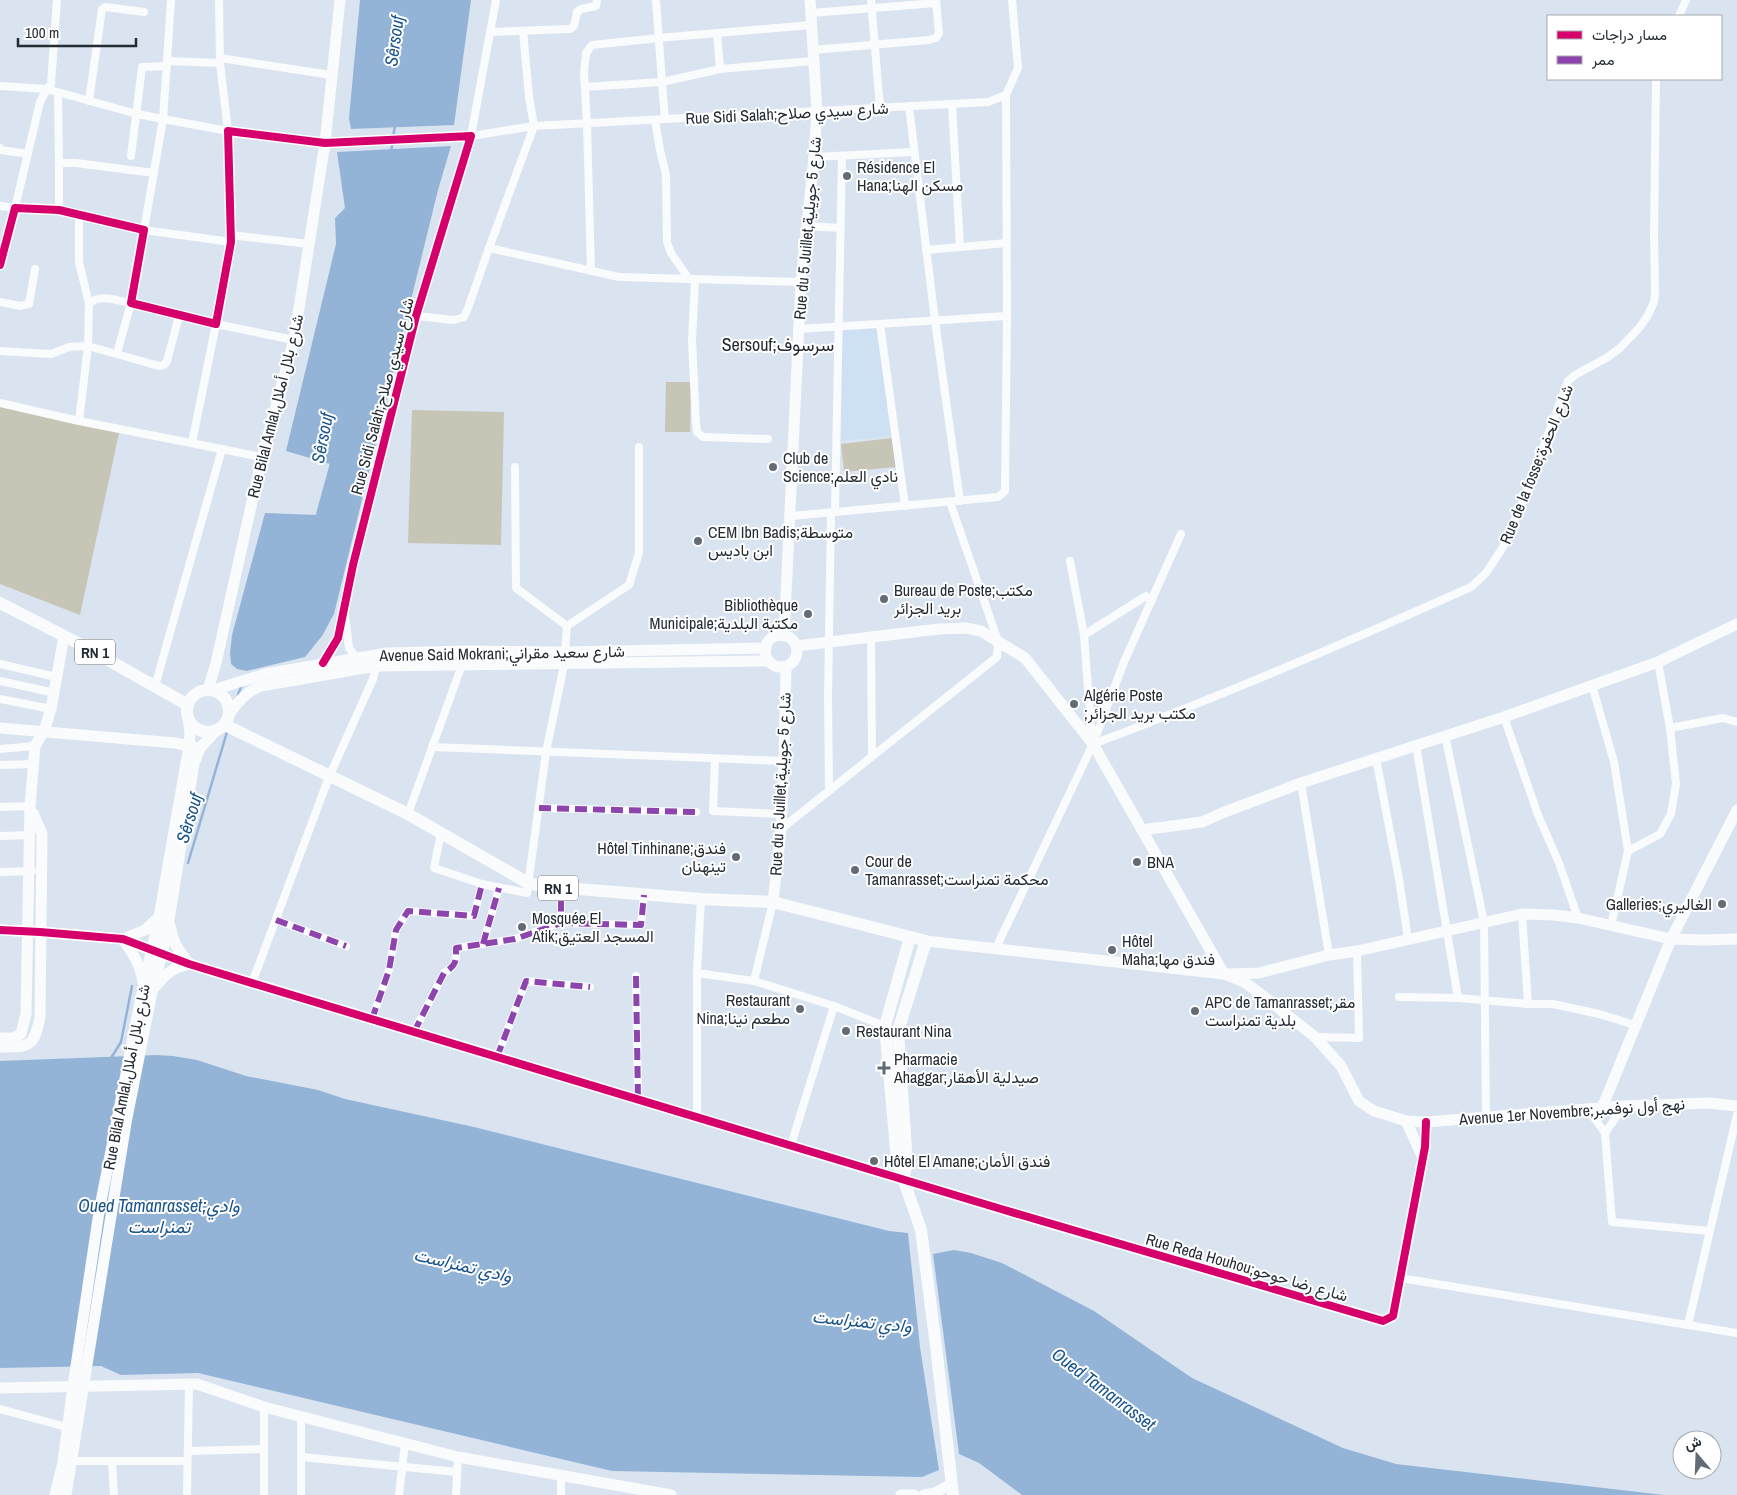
<svg xmlns="http://www.w3.org/2000/svg" width="1737" height="1495" font-family="'Archivo Narrow',Vazirmatn,sans-serif">
	<rect width="100%" height="100%" fill="#d9e4f0"/>
	<polygon fill="#cde0f4" points="877,327 892,436 839,441 841,329"/>
	<g fill="#c7c6b6">
		<polygon points="666,382 691,382 690,432 665,432"/>
		<polygon points="0,407 119,433 80,615 0,584"/>
		<polygon points="412,410 504,412 501,545 408,543"/>
		<polygon points="892,438 896,467 844,472 841,444"/>
	</g>
	<g fill="#94b4d7">
		<polygon points="360,0 471,0 454,125 351,129 349,118"/>
		<polygon points="451,146 438,190 334,614 322,636 305,657 247,671 237,669 231,664 230,653 232,635 265,513 317,515 330,464 286,451 336,244 335,218 345,208 337,152"/>
		<polygon points="156,1055 173,1056 197,1060 246,1076 318,1090 345,1099 474,1127 889,1231 908,1233 920,1347 939,1470 922,1477 612,1471 198,1373 121,1375 101,1366 0,1368 0,1061"/>
		<polygon points="954,1250 971,1253 1002,1263 1094,1311 1192,1378 1343,1448 1396,1464 1664,1495 1022,1495 979,1463 959,1454 933,1254"/>
	</g>
	<g fill="none" stroke-linecap="round" stroke-linejoin="round">
		<g stroke="#94b4d7" stroke-width="2.5">
			<polyline points="391,152 395,125"/>
			<polyline points="317,515 331,464"/>
			<polyline points="238,695 242,684"/>
			<polyline points="188,863 227,732"/>
			<polyline points="111,1058 121,1042 132,986"/>
		</g>
		<g stroke="#f9fbfd" stroke-width="8">
			<polyline points="219,0 220,63 228,131 163,119 144,230 231,242"/>
			<polyline points="496,0 471,136 534,126 988,102 1006,95 1018,68 1012,0"/>
			<polyline points="871,0 880,108"/>
			<polyline points="811,13 936,3"/>
			<polyline points="1679,16 1686,0"/>
			<polyline points="523,31 529,97 534,126 489,248 619,277 801,282"/>
			<polyline points="490,32 570,29 574,26 577,12 581,9 596,6 597,0"/>
			<polyline points="717,33 720,69"/>
			<polyline points="813,50 929,40 936,38 939,33 936,0"/>
			<polyline points="220,58 331,75"/>
			<polyline points="167,61 171,0"/>
			<polyline points="0,86 47,89 51,84 57,0"/>
			<polyline points="585,87 662,82 656,0"/>
			<polyline points="58,93 59,163"/>
			<polyline points="89,101 102,9 105,7 144,12"/>
			<polyline points="952,104 960,247"/>
			<polyline points="909,106 935,321 960,501"/>
			<polyline points="665,119 662,82 720,69 813,61"/>
			<polyline points="655,120 660,150 666,175 667,242 671,253 689,279"/>
			<polyline points="0,148 1,150 28,154"/>
			<polyline points="131,156 142,67 166,66"/>
			<polyline points="814,157 913,152"/>
			<polyline points="0,206 15,208 40,102 47,89 137,114 163,119 167,61 220,63"/>
			<polyline points="59,210 59,163 76,163 154,173"/>
			<polyline points="79,214 79,262 89,304"/>
			<polyline points="807,226 840,228"/>
			<polyline points="231,235 309,244"/>
			<polyline points="926,250 1007,243"/>
			<polyline points="0,265 15,208 59,210 144,230 131,303 216,324 231,242 228,131 325,143 471,136 416,316 353,565 338,638 323,663"/>
			<polyline points="591,271 587,123 584,72 586,53 592,45 659,38 811,25"/>
			<polyline points="695,279 692,341 696,423 697,432 703,437 768,439"/>
			<polyline points="0,302 20,306 29,304 35,269"/>
			<polyline points="416,316 454,320 464,317 468,308 489,248"/>
			<polyline points="880,324 905,506"/>
			<polyline points="798,329 1007,316"/>
			<polyline points="0,351 51,354 69,347 88,346 159,366 164,365 167,361 179,316"/>
			<polyline points="0,403 79,421 262,457"/>
			<path d="M79 421 88 346 89 304C99 293 118 301 131 303L117 353"/>
			<polyline points="192,443 216,324 294,340"/>
			<polyline points="515,467 516,588 567,626"/>
			<polyline points="835,512 842,156"/>
			<polyline points="791,516 998,497 1005,491 1007,316 1006,95"/>
			<polyline points="1070,561 1084,635 1092,742"/>
			<polyline points="345,615 349,648 356,657"/>
			<polyline points="567,626 629,585 639,553 639,447"/>
			<polyline points="1084,635 1146,596 1152,600"/>
			<polyline points="871,638 872,756"/>
			<polyline points="0,664 56,677"/>
			<polyline points="0,681 55,693"/>
			<polyline points="1592,685 1614,762 1628,851"/>
			<polyline points="155,686 222,449"/>
			<polyline points="0,699 51,709"/>
			<polyline points="1504,717 1538,815 1559,863 1578,918"/>
			<polyline points="1670,728 1723,718 1737,722"/>
			<polyline points="1445,735 1484,922 1486,1117"/>
			<path d="M1093 744C1221 696 1346 643 1471 587L1486 573 1503 547 1523 501 1568 381 1575 375 1608 357 1620 348 1640 327 1648 315 1654 302 1655 292 1654 234 1656 79"/>
			<polyline points="1416,745 1458,998"/>
			<polyline points="432,747 784,761"/>
			<polyline points="0,749 35,746"/>
			<polyline points="1376,758 1399,879 1408,939"/>
			<polyline points="715,759 713,811 781,814"/>
			<polyline points="0,765 34,764"/>
			<polyline points="1301,783 1329,955"/>
			<polyline points="829,790 828,696 831,513"/>
			<polyline points="0,807 30,806"/>
			<polyline points="539,808 696,812"/>
			<polyline points="408,814 467,651"/>
			<polyline points="781,829 997,657 998,641 950,502"/>
			<polyline points="441,833 434,868 482,884 527,893 546,752 564,665 567,626"/>
			<polyline points="0,836 31,835"/>
			<polyline points="0,872 32,871"/>
			<polyline points="701,899 697,973 754,981"/>
			<polyline points="773,902 754,981 834,1006 887,1027"/>
			<polyline points="1522,914 1528,1004"/>
			<polyline points="276,920 346,946"/>
			<polyline points="561,923 641,925 644,895"/>
			<polyline points="1611,926 1628,851 1660,834 1671,814 1676,784 1670,728 1658,662"/>
			<polyline points="483,944 499,888"/>
			<polyline points="995,950 1093,744 1124,662 1181,534"/>
			<polyline points="636,976 638,1100"/>
			<polyline points="252,983 329,777 373,679 376,666"/>
			<polyline points="1399,997 1458,998 1528,1004 1553,1004 1599,1014 1635,1025"/>
			<polyline points="372,1019 389,970 396,930 408,911 474,916 482,884"/>
			<path d="M414 1032 444 973C457 965 456 961 456 948L515 939 561 923V888"/>
			<polyline points="1315,1037 1359,1038 1357,951"/>
			<polyline points="497,1057 526,981 590,987"/>
			<polyline points="1624,1106 1605,1133 1612,1222 1710,1231"/>
			<polyline points="1587,1108 1605,1133"/>
			<polyline points="697,1118 697,973"/>
			<polyline points="791,1145 834,1006"/>
			<polyline points="1400,1278 1737,1333"/>
			<polyline points="1688,1325 1737,1115"/>
			<polyline points="264,1407 264,1495"/>
			<polyline points="0,1409 70,1428"/>
			<polyline points="301,1416 301,1495"/>
			<polyline points="188,1451 264,1449"/>
			<polyline points="301,1457 457,1472"/>
			<polyline points="72,1461 187,1461"/>
			<polyline points="112,1461 114,1495"/>
			<polyline points="187,1495 189,1384"/>
			<polyline points="399,1495 405,1443"/>
			<polyline points="456,1495 458,1457"/>
			<polyline points="561,1495 561,1476"/>
		</g>
		<g stroke="#f9fbfd" stroke-width="11">
			<circle cx="781" cy="651" r="16"/>
			<polyline points="784,636 801,282 814,157 817,111 810,0"/>
			<polyline points="796,646 939,629 965,628 981,631 1025,658 1093,744 1224,974"/>
			<polyline points="208,690 216,663 262,457 294,340 325,143 340,0"/>
			<polyline points="213,690 265,674 387,653 467,651 565,652 766,648"/>
			<path d="M230 713C239 701 247 691 261 686L376 666 769 661"/>
			<polyline points="0,728 175,743 195,747"/>
			<polyline points="1142,830 1202,822 1222,813 1301,783 1504,717 1658,662 1737,624"/>
			<polyline points="773,902 781,829 784,761 786,667"/>
			<polyline points="170,926 175,944 189,964"/>
			<polyline points="0,930 40,932 123,939 189,964 1001,1209 1383,1321 1393,1316 1425,1147 1426,1122"/>
			<path d="M123 939C132 952 141 966 143 982"/>
			<polyline points="123,939 145,930 159,917"/>
			<polyline points="926,941 1224,974 1244,982 1262,995 1315,1037 1341,1066 1359,1101 1374,1111 1384,1114 1406,1121 1426,1122 1624,1106 1709,1103 1737,1106"/>
			<polyline points="1228,974 1259,973 1329,955 1357,951 1522,914 1554,915 1578,918 1671,939 1704,940 1737,939"/>
			<path d="M156 986C165 974 174 967 189 964"/>
			<polyline points="0,1038 13,1038 21,1034 26,1014 30,806 35,746 44,731 51,709 64,636"/>
			<path d="M0 1047C29 1047 34 1048 40 1017L42 834 33 813"/>
			<polyline points="1602,1108 1671,939 1737,810"/>
			<polyline points="1406,1121 1423,1158"/>
			<polyline points="0,1388 197,1384 264,1407 458,1457 671,1495"/>
			<polyline points="55,1495 63,1462 73,1386 99,1212 139,1007 159,917 189,746 190,733 188,718"/>
			<polyline points="66,1495 126,1123 152,992 162,954 169,920 194,764 200,748 215,732"/>
			<polyline points="901,1495 914,1495"/>
			<polyline points="924,1495 935,1493 951,1484"/>
		</g>
		<g stroke="#f9fbfd" stroke-width="12">
			<polyline points="0,603 78,643 188,705"/>
			<circle cx="208" cy="711" r="21"/>
			<polyline points="225,725 408,814 528,883 541,886 701,899 773,902 926,941 898,1031 907,1164 903,1179"/>
			<polyline points="910,937 885,1026 897,1161 921,1230 936,1346 953,1495"/>
		</g>
		<g stroke="#8e44ad" stroke-width="6" stroke-dasharray="12 6" stroke-linecap="butt">
			<polyline points="539,808 696,812"/>
			<polyline points="276,920 346,946"/>
			<polyline points="561,923 641,925 644,895"/>
			<polyline points="483,944 499,888"/>
			<polyline points="636,976 638,1100"/>
			<polyline points="372,1019 389,970 396,930 408,911 474,916 482,884"/>
			<path d="M414 1032 444 973C457 965 456 961 456 948L515 939 561 923V888"/>
			<polyline points="497,1057 526,981 590,987"/>
		</g>
		<defs>
			<g id="cycleway">
				<polyline points="0,265 15,208 59,210 144,230 131,303 216,324 231,242 228,131 325,143 471,136 416,316 353,565 338,638 323,663"/>
				<polyline points="0,930 40,932 123,939 189,964 1001,1209 1383,1321 1393,1316 1425,1147 1426,1122"/>
			</g>
		</defs>
		<use href="#cycleway" stroke="#fff" stroke-width="11"/>
		<use href="#cycleway" stroke="#d6006c" stroke-width="8"/>
	</g>
	<g fill="#636c75" stroke="#fff" stroke-width="2">
		<circle cx="847" cy="176" r="5"/>
		<circle cx="773" cy="467" r="5"/>
		<circle cx="698" cy="541" r="5"/>
		<circle cx="884" cy="599" r="5"/>
		<circle cx="808" cy="614" r="5"/>
		<circle cx="1074" cy="704" r="5"/>
		<circle cx="736" cy="857" r="5"/>
		<circle cx="1137" cy="862" r="5"/>
		<circle cx="855" cy="870" r="5"/>
		<circle cx="1722" cy="904" r="5"/>
		<circle cx="522" cy="927" r="5"/>
		<circle cx="1112" cy="950" r="5"/>
		<circle cx="800" cy="1009" r="5"/>
		<circle cx="1195" cy="1011" r="5"/>
		<circle cx="846" cy="1031" r="5"/>
		<path d="M881.5 1060.5h5v5h5v5h-5v5h-5v-5h-5v-5h5z"/>
		<circle cx="874" cy="1161" r="5"/>
	</g>
	<g text-anchor="middle" dominant-baseline="central" stroke-width="4" stroke-linejoin="round" paint-order="stroke">
		<g fill="#fff" stroke="#656b70" stroke-width="1">
			<rect x="75" y="639.5" width="40" height="25" rx="4"/>
			<rect x="538" y="875.5" width="40" height="25" rx="4"/>
		</g>
		<g font-size="15" font-weight="bold" fill="#232b33">
			<text x="95" y="652">RN 1</text>
			<text x="558" y="888">RN 1</text>
		</g>
		<g font-size="16" fill="#232b33" stroke="#fff">
			<text transform="translate(787 113) rotate(-3)">Rue Sidi Salah;شارع سيدي صلاح</text>
			<text transform="translate(807 228) rotate(-85)">Rue du 5 Juillet,شارع 5 جويلية</text>
			<text transform="translate(382 396) rotate(-75)">Rue Sidi Salah;شارع سيدي صلاح</text>
			<text transform="translate(275 406) rotate(-76)">Rue Bilal Amlal,شارع بلال أملال</text>
			<text transform="translate(1536 464) rotate(-68)">Rue de la fosse;شارع الحفرة</text>
			<text transform="translate(502 653) rotate(-1)">Avenue Said Mokrani;شارع سعيد مقراني</text>
			<text transform="translate(780 784) rotate(-87)">Rue du 5 Juillet,شارع 5 جويلية</text>
			<text transform="translate(126 1077) rotate(-79)">Rue Bilal Amlal,شارع بلال أملال</text>
			<text transform="translate(1572 1111) rotate(-4)">Avenue 1er Novembre;نهج أول نوفمبر</text>
			<text transform="translate(1247 1267) rotate(16)">Rue Reda Houhou;شارع رضا حوحو</text>
		</g>
		<g font-size="16" fill="#232b33" stroke="#fff" text-anchor="start">
			<text x="857" y="167">Résidence El<tspan x="857" dy="18">Hana;مسكن الهنا</tspan></text>
			<text x="783" y="458">Club de<tspan x="783" dy="18">Science;نادي العلم</tspan></text>
			<text x="708" y="532">CEM Ibn Badis;متوسطة<tspan x="708" dy="18">ابن باديس</tspan></text>
			<text x="894" y="590">Bureau de Poste;مكتب<tspan x="894" dy="18">بريد الجزائر</tspan></text>
			<text x="798" y="605" text-anchor="end">Bibliothèque<tspan x="798" dy="18">Municipale;مكتبة البلدية</tspan></text>
			<text x="1084" y="695">Algérie Poste<tspan x="1084" dy="18">;مكتب بريد الجزائر</tspan></text>
			<text x="726" y="848" text-anchor="end">Hôtel Tinhinane;فندق<tspan x="726" dy="18">تينهنان</tspan></text>
			<text x="865" y="861">Cour de<tspan x="865" dy="18">Tamanrasset;محكمة تمنراست</tspan></text>
			<text x="1147" y="862">BNA</text>
			<text x="1712" y="904" text-anchor="end">Galleries;الغاليري</text>
			<text x="532" y="918">Mosquée El<tspan x="532" dy="18">Atik;المسجد العتيق</tspan></text>
			<text x="1122" y="941">Hôtel<tspan x="1122" dy="18">Maha;فندق مها</tspan></text>
			<text x="790" y="1000" text-anchor="end">Restaurant<tspan x="790" dy="18">Nina;مطعم نينا</tspan></text>
			<text x="1205" y="1002">APC de Tamanrasset;مقر<tspan x="1205" dy="18">بلدية تمنراست</tspan></text>
			<text x="856" y="1031">Restaurant Nina</text>
			<text x="894" y="1059">Pharmacie<tspan x="894" dy="18">Ahaggar;صيدلية الأهقار</tspan></text>
			<text x="884" y="1161">Hôtel El Amane;فندق الأمان</text>
		</g>
		<g font-size="18" font-style="italic" fill="#19548b" stroke="#fff">
			<text transform="translate(394 41) rotate(-82)">Sêrsouf</text>
			<text transform="translate(322 438) rotate(-79)">Sêrsouf</text>
			<text transform="translate(189 818) rotate(-73)">Sêrsouf</text>
			<text x="159" y="1205">Oued Tamanrasset;وادي<tspan x="159" dy="21">تمنراست</tspan></text>
			<text transform="translate(463 1265) rotate(13)">وادي تمنراست</text>
			<text transform="translate(862 1321) rotate(6)">وادي تمنراست</text>
			<text transform="translate(1104 1389) rotate(37)">Oued Tamanrasset</text>
		</g>
		<g font-size="18" fill="#232b33" stroke="#fff">
			<text x="778" y="344">Sersouf;سرسوف</text>
		</g>
	</g>
	<rect x="1547" y="15" width="175" height="65" fill="#ffffff" stroke="#a7aaad"/>
	<rect x="1557" y="31" width="25" height="8" fill="#d6006c" stroke="#a7aaad"/>
	<text x="1592" y="40" font-size="15" fill="#232b33">مسار دراجات</text>
	<rect x="1557" y="56" width="25" height="8" fill="#8e44ad" stroke="#a7aaad"/>
	<text x="1592" y="65" font-size="15" fill="#232b33">ممر</text>
	<g transform="translate(1697 1455) rotate(341)"><circle r="24" fill="#ffffff" stroke="#a7aaad"/>
	<path d="M0-4L9 19L0 12L-9 19Z" fill="#636c75"/>
	<text y="-8" font-size="14" font-weight="bold" text-anchor="middle" fill="#232b33">ش</text>
	</g>
	<path d="M18 38v8h118v-8" fill="none" stroke="#232b33" stroke-width="2.5"/>
	<text x="25" y="38" font-size="15" fill="#232b33" stroke="#ffffff" stroke-width="4" paint-order="stroke">100 m</text>
</svg>
